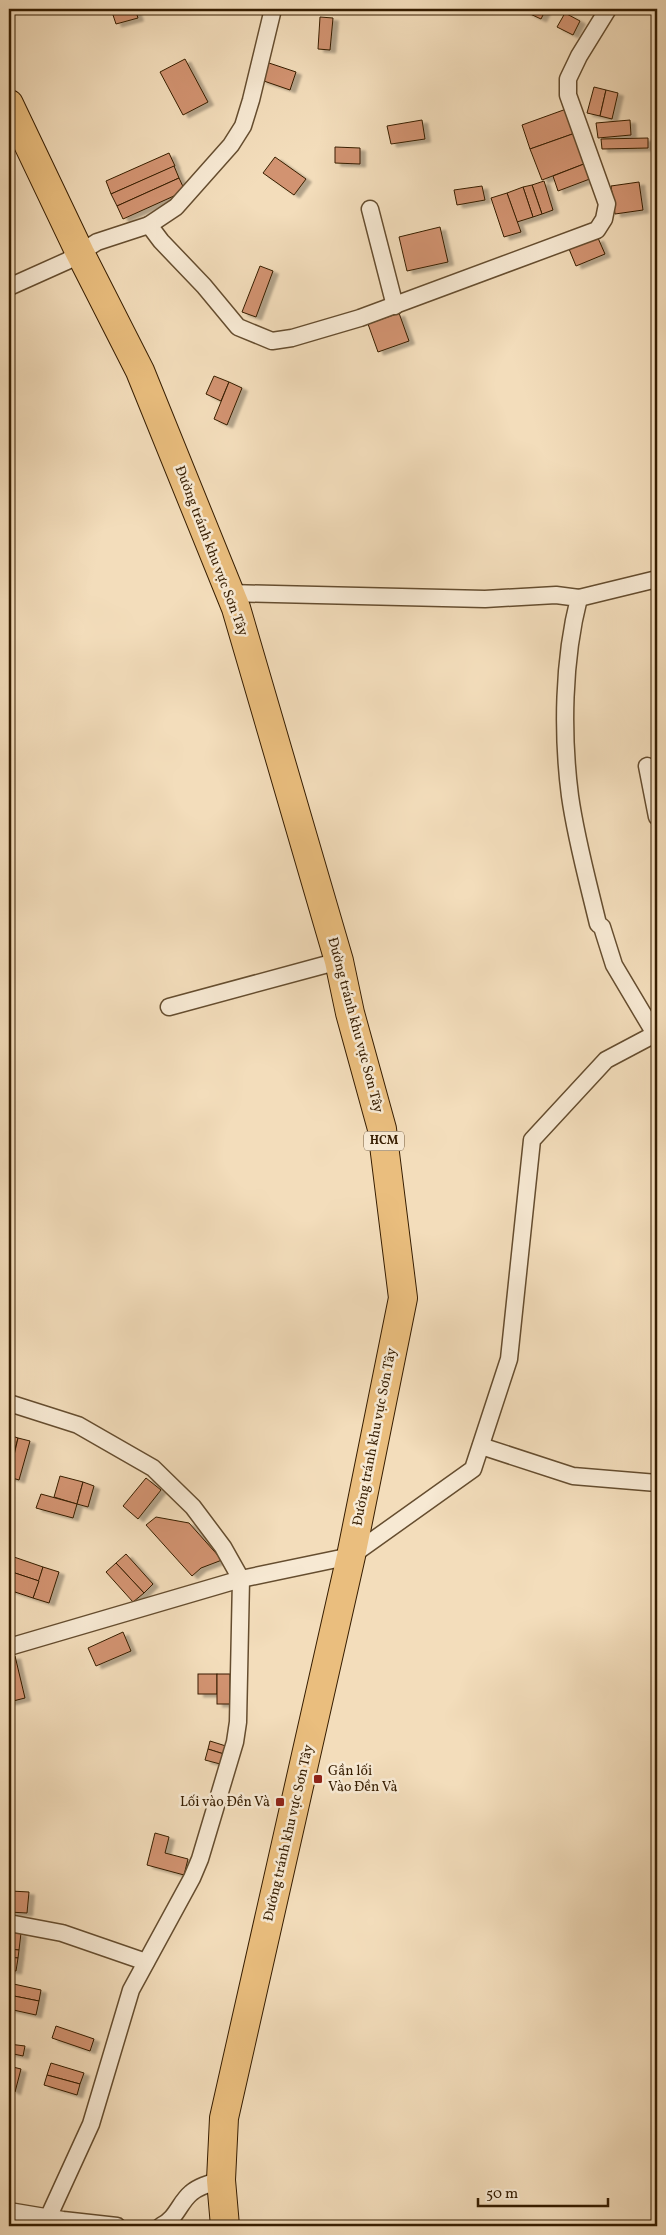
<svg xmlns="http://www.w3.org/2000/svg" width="666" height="2235" font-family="Vollkorn,serif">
	<defs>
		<filter id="shadow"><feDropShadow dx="5.5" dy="3" stdDeviation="1" flood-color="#0004"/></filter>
	</defs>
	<rect width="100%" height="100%" fill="#f3ddbb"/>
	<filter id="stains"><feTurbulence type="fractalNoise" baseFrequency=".004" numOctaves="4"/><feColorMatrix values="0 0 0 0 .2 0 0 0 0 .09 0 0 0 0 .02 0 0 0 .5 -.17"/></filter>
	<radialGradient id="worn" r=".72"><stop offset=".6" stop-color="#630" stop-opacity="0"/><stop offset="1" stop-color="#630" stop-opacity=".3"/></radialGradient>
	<g fill="#d29371" stroke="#361d00" filter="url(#shadow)">
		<polygon points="111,9 135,9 138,18 116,24"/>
		<polygon points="527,9 546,9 541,19 526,12"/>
		<polygon points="565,13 580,21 573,35 557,27"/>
		<polygon points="320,17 333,18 330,50 318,49"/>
		<polygon points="185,59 208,102 183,115 160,72"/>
		<polygon points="266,62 296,72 290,90 261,80"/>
		<polygon points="594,87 606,90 600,116 587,113"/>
		<polygon points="606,90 618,93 612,119 600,116"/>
		<polygon points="569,108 578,132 530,149 522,125"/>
		<polygon points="422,120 425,139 391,144 387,126"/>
		<polygon points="630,120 631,135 598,138 596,123"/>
		<polygon points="578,132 589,162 542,180 530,149"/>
		<polygon points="648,138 648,148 602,149 601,139"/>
		<polygon points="335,147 360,148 360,164 335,163"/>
		<polygon points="169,153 175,166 111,194 106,181"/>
		<polygon points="275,157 306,179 294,195 263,173"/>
		<polygon points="589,162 595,177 558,191 553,176"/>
		<polygon points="174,166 179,178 117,206 111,194"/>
		<polygon points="179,178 185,191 123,219 117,206"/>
		<polygon points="544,181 553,210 542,214 532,185"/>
		<polygon points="639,182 643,210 615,214 611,186"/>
		<polygon points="532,185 542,214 533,217 523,187"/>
		<polygon points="482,186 485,200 457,205 454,190"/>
		<polygon points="523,187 533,217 517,222 507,193"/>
		<polygon points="507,193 521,232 504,237 491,198"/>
		<polygon points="440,227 448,262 407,271 399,237"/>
		<polygon points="598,238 605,254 576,266 569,249"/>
		<polygon points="260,266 273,271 256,317 242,312"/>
		<polygon points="399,313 409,341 378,352 368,324"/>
		<polygon points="214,376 229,382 221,401 206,394"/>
		<polygon points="229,382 242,388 227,425 214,419"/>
		<polygon points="9,1435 18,1438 9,1472"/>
		<polygon points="18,1438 30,1441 19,1480 9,1477"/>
		<polygon points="60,1476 83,1482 77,1504 54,1497"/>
		<polygon points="146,1478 161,1490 138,1519 123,1506"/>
		<polygon points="83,1482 94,1486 88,1507 77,1504"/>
		<polygon points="41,1494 77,1504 73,1518 36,1508"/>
		<polygon points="156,1517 189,1523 222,1560 201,1568 192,1576 146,1525"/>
		<polygon points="126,1554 153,1584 144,1593 116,1563"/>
		<polygon points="14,1557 43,1567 39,1581 9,1571"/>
		<polygon points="116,1563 144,1593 133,1602 106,1572"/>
		<polygon points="43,1567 59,1572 49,1603 33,1598"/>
		<polygon points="9,1571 39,1581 33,1598 9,1590"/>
		<polygon points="123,1632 131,1651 96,1666 88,1648"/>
		<polygon points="15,1656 25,1698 9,1702 9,1657"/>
		<rect x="198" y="1674" width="19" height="20"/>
		<rect x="217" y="1674" width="13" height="30"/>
		<polygon points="210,1741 229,1747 227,1755 208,1749"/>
		<polygon points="208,1749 227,1755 224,1765 205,1760"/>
		<polygon points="155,1833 169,1837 165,1853 188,1859 184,1875 147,1865"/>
		<polygon points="11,1891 29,1892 27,1913 9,1912"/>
		<polygon points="9,1932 21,1933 19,1950 9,1949"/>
		<polygon points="9,1949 19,1950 18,1958 9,1957"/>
		<polygon points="9,1957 18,1958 16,1971 9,1970"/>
		<polygon points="9,1983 41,1990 39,2001 9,1995"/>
		<polygon points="9,1995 39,2001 36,2015 9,2009"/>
		<polygon points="56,2026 94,2039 90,2051 52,2038"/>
		<polygon points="9,2044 25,2046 23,2056 9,2053"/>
		<polygon points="51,2063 84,2073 80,2084 47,2075"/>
		<polygon points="9,2066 21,2069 15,2092 9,2088"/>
		<polygon points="47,2075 80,2084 77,2095 44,2085"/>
	</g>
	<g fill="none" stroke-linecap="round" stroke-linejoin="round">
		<defs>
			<g id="street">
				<polyline points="273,9 251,100 243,126 231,145 176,207 149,225 161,241 204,286 238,327 272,341 292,338 360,318 597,230 604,219 607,204 568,95 568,79 579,56 608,9"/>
				<polyline points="370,209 395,306"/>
				<polyline points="9,287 67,261 97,242 149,225"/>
				<path d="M229 593 485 599 556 595 579 598C563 660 562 734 570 796 576 839 588 882 598 924L602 927 614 965 655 1034"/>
				<polyline points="579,598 657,579"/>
				<polyline points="647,766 657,817"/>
				<polyline points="169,1007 339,961"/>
				<polyline points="9,1403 78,1425 153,1468 193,1507 223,1547 241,1579 238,1722 235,1742 200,1859 192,1878 131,1990 91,2124 48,2218"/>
				<polyline points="481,1446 573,1476 657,1483"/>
				<polyline points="9,1647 241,1579 351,1556 473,1469 509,1359 532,1140 606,1060 657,1033"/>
				<polyline points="9,1923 62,1933 146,1962"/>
				<polyline points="9,2211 63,2220 117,2226"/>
				<path d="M161 2226C177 2218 179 2203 191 2193 199 2186 211 2183 221 2180"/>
			</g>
			<polyline id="highway" points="9,104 80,253 140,371 236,608 339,961 350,1013 382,1129 403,1298 351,1556 224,2118 221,2180 225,2226"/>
		</defs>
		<use href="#street" stroke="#654d2f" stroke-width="19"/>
		<use href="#highway" stroke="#361d00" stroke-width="30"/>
		<use href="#street" stroke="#f7e9d3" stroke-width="16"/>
		<use href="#highway" stroke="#eabe7e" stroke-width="28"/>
	</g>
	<g fill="#8f2418" stroke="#f7e9d3" stroke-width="2">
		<rect x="313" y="1774" width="10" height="10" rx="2.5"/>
		<rect x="275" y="1797" width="10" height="10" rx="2.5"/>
	</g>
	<g text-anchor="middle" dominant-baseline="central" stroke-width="5" stroke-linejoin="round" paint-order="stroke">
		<rect fill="#f7e9d3" stroke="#705a3f" stroke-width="1" x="364" y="1131.5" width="40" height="19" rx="4"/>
		<g font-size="12" font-weight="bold" fill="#361d00">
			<text x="384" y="1141">HCM</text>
		</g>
		<g font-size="14" fill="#361d00" stroke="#f7e9d3">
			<text transform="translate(211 551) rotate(69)">Đường tránh khu vực Sơn Tây</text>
			<text transform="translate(355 1025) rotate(75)">Đường tránh khu vực Sơn Tây</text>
			<text transform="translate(375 1437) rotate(-79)">Đường tránh khu vực Sơn Tây</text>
			<text transform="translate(289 1833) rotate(-77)">Đường tránh khu vực Sơn Tây</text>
		</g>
		<g font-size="14" fill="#361d00" stroke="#f7e9d3" text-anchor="start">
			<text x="328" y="1771">Gần lối<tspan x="328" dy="16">Vào Đền Và</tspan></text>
			<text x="270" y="1802" text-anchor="end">Lối vào Đền Và</text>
		</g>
	</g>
	<rect width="666" height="2235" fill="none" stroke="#f3ddbb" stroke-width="30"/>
	<rect x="10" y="10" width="646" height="2215" fill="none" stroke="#361d00" stroke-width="2.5"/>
	<rect x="15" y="15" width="636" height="2205" fill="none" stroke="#361d00"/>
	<path d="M478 2198v8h130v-8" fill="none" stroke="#361d00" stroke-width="2.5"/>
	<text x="486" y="2198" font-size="15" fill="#361d00" stroke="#f7e9d3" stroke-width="4" paint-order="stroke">50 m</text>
	<rect width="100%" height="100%" filter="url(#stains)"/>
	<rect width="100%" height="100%" fill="url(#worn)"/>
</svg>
